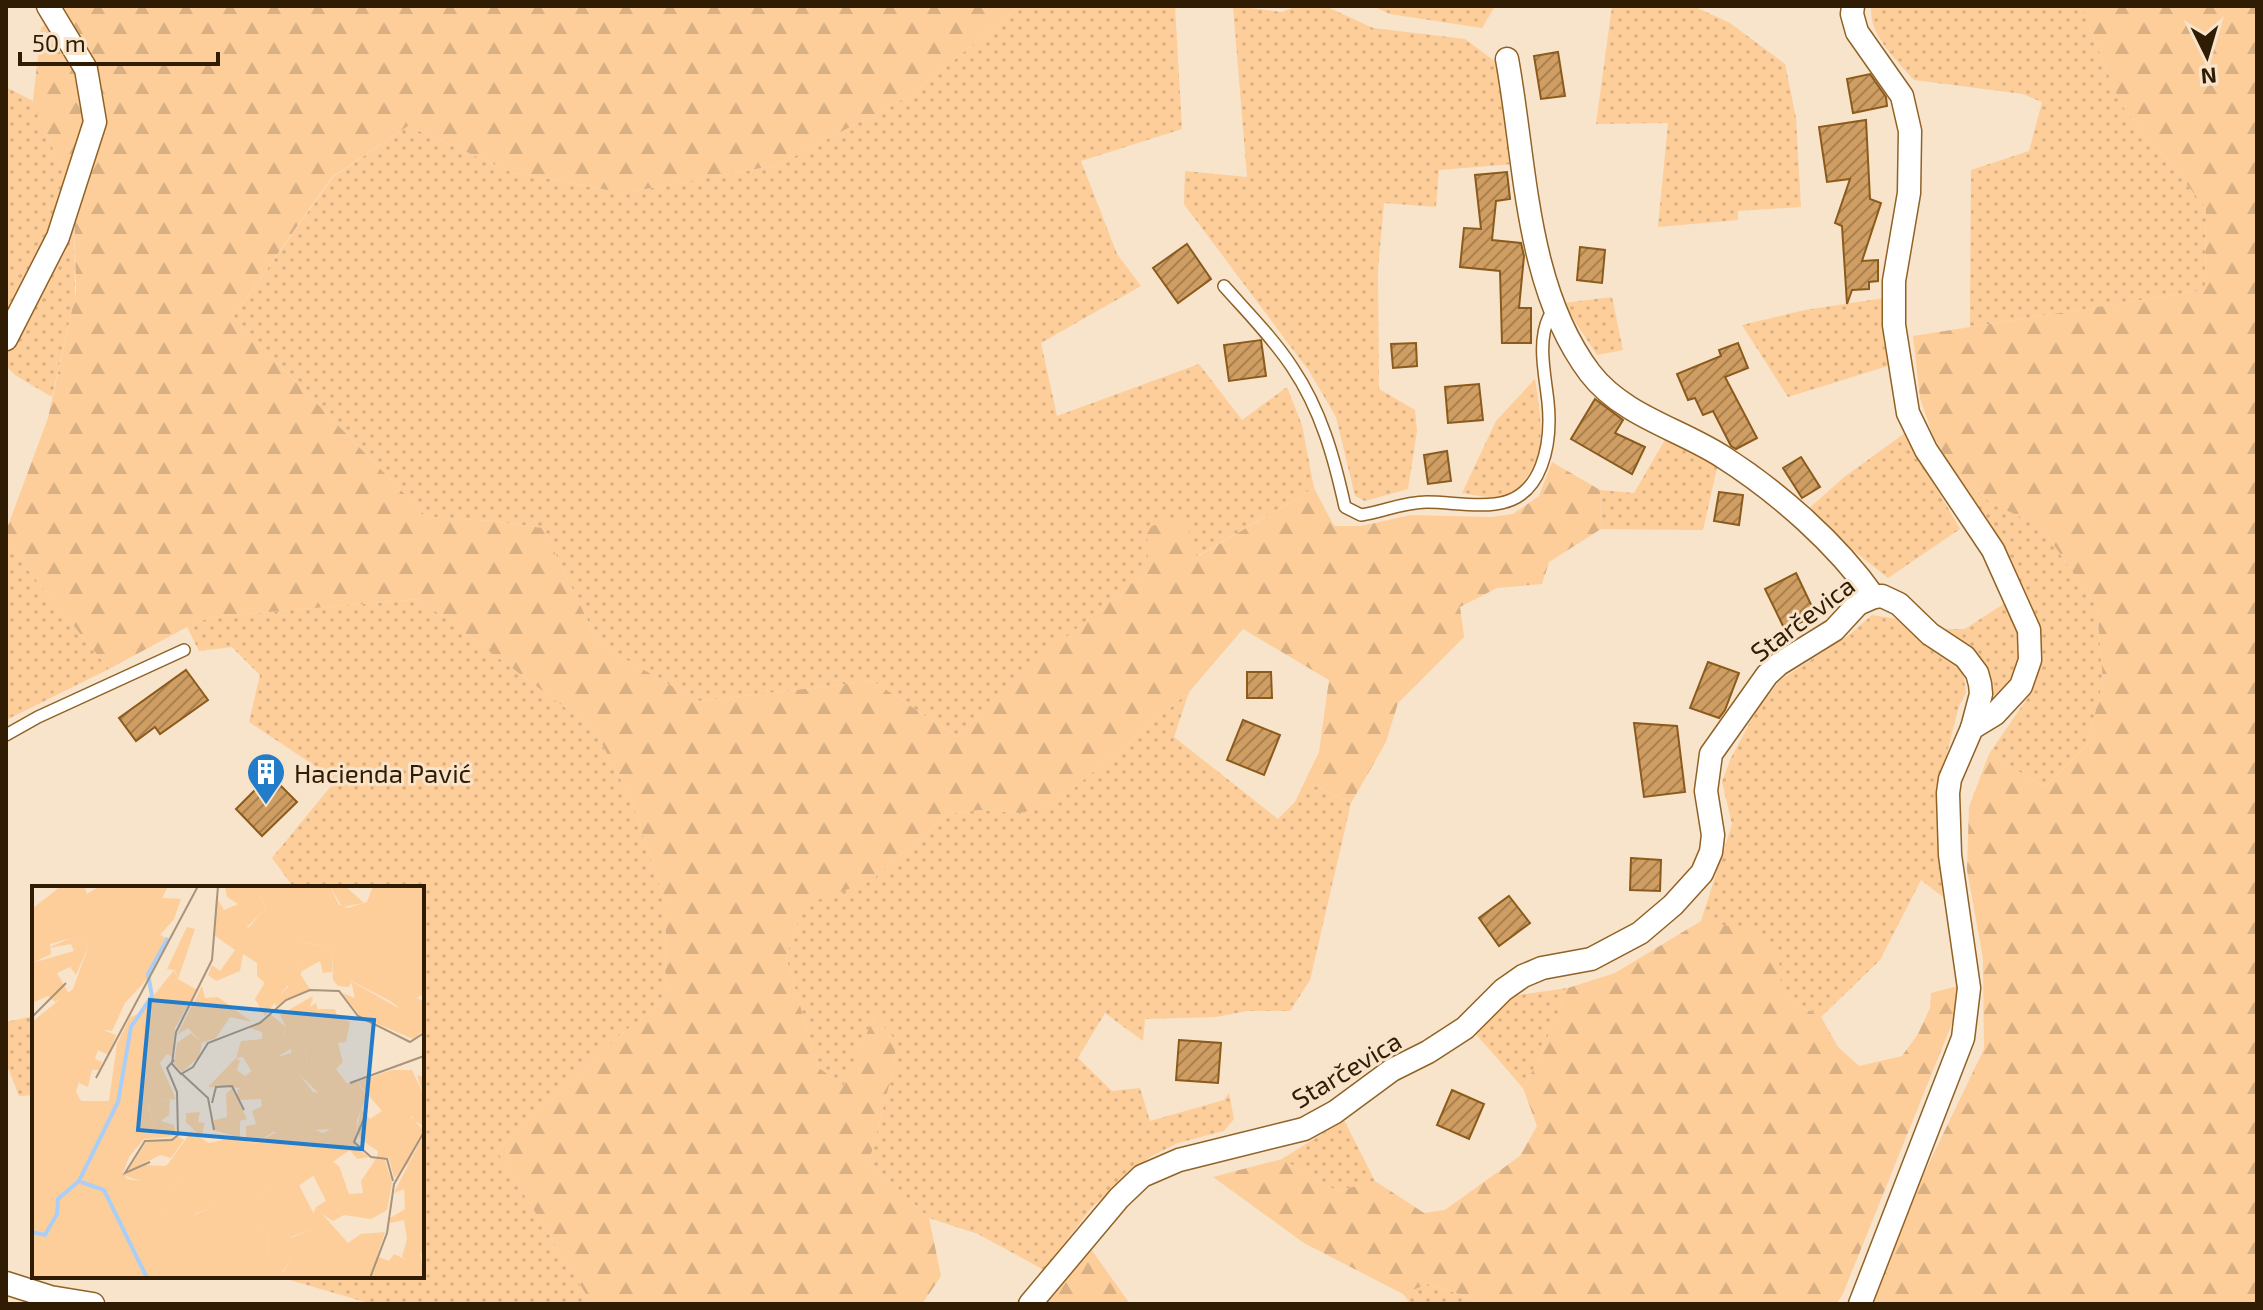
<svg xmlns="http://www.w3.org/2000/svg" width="2263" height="1310" font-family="'Exo 2',sans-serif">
	<defs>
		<pattern id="grass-dots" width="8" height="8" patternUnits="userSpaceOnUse" patternTransform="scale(2)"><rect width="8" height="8" fill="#fdce9a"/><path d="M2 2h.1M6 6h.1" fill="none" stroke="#d9b083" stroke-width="1.8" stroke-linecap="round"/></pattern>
		<pattern id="forest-firs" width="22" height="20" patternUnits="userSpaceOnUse" patternTransform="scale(2)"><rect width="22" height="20" fill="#fdce9a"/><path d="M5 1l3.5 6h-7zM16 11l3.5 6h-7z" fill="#d9b083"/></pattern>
		<pattern id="building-hatch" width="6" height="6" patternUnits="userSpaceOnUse" patternTransform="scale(2)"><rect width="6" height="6" fill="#d09e62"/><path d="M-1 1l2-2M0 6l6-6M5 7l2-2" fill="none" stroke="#a9804f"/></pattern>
	</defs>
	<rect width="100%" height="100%" fill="#f8e3cb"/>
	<g fill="url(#grass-dots)">
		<polygon points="1020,6 1175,6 1182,129 1081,161 1117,254 1141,286 1041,343 1057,416 1199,364 1242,420 1287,387 1302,425 1314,488 1196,557 1148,570 1023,673 957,737 873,681 698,701 599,644 543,528 492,521 427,517 233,317 333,177 408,126 511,172 624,193 778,165 911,95"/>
		<polygon points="1233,6 1282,12 1297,6 1325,6 1373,28 1465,39 1500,65 1514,164 1439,170 1436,207 1384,203 1378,270 1379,389 1415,410 1417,431 1408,489 1365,501 1355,496 1336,417 1309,371 1184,204 1185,171 1247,177"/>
		<polygon points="1373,6 1495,6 1482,28 1390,14"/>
		<polygon points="1612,6 1693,6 1730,23 1785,64 1796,118 1801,207 1738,211 1738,220 1658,227 1668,123 1596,124"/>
		<path d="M1871 6H2081L2120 103 2206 208 2205 290 1970 327 1971 170 2029 151 2042 102 2023 94 1914 80C1896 59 1869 36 1871 6Z"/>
		<polygon points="6,87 33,101 74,199 75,297 52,397 15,375 6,366"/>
		<polygon points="1612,297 1623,350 1597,355 1563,303"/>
		<polygon points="1885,298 1891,365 1788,397 1742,325 1805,310"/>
		<path d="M1535 379C1540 414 1549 451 1524 481 1521 485 1516 492 1511 494 1498 501 1476 495 1462 493L1496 421Z"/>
		<polygon points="1905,433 1960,529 1888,578 1805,512 1843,478"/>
		<polygon points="1666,438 1718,464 1703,530 1601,529 1600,490 1634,493"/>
		<polygon points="1954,471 1992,504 2041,526 2097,608 2103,682 2087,745 2045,787 1989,754 2031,693 2041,648 2018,576"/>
		<polygon points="6,543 109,669 6,720"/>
		<polygon points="419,599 594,729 631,799 666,905 665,1000 620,1035 497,1151 592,1304 372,1304 276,1276 422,1276 422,888 294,888 272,858 336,780 249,722 260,675 232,647 199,651 187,627 211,617"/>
		<path d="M2005 603C2009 614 2017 627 2019 639 2023 657 2012 685 1997 696L1991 694C1979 655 1978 652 1943 629H1965Z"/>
		<polygon points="1872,615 1897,619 1929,648 1960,668 1964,678 1966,693 1959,706 1939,784 1947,900 1921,880 1880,960 1821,1017 1782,996 1701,921 1732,824 1722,782 1730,760 1756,711 1780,680 1849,635"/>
		<polygon points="1189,692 1174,737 1278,819 1295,802 1305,781 1351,803 1310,980 1290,1011 1247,1011 1216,1017 1145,1019 1143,1041 1105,1013 1078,1058 1112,1091 1140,1088 1150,1121 1224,1100 1229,1093 1234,1119 1224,1131 1178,1143 1150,1157 1092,1207 1044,1270 978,1234 929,1218 869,1162 896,1059 875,1015 843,1087 818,1067 786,957 804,904 871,881 948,814 980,810 1020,813 1052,806"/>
		<polygon points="1568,988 1537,1063 1523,1088 1475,1033 1512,996"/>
		<polygon points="34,1016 34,1095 19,1096 6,1063 6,1022"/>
		<polygon points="1344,1120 1375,1181 1337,1191 1282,1159"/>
		<polygon points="1428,1284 1465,1296 1478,1304 1411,1304 1403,1294"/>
	</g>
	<g fill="url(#forest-firs)">
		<polygon points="65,6 1020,6 911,95 778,165 624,193 511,172 408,126 332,177 233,317 427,517 492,521 543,528 599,644 698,701 873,681 957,737 1022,673 1148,570 1147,528 1168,520 1185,518 1197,557 1314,488 1334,526 1361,526 1411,515 1491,517 1513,514 1539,496 1552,462 1600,490 1601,529 1549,562 1542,584 1497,588 1460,607 1464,637 1398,703 1386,742 1351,803 1305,781 1319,752 1329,680 1243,629 1189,692 1052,806 1020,813 980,810 948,814 871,881 804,905 786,957 818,1067 843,1086 875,1015 893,1037 896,1059 869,1162 929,1218 941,1276 922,1304 592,1304 497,1151 620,1035 665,1000 666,905 631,799 594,729 419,599 211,617 187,627 109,669 6,543 6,531 48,418 76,292 74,199 33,101 41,28"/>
		<polygon points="2081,6 2257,6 2257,1304 1872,1304 1920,1182 1984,1049 1983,958 1967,870 1969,807 1989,754 2045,787 2087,745 2103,682 2097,608 2041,526 1992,504 1954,471 1933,436 1920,398 1913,336 2205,290 2206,208 2120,103"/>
		<polygon points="1701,921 1752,930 1778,947 1782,996 1821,1017 1838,1047 1859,1066 1902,1056 1918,1034 1930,1008 1931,993 1958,986 1953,1021 1842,1296 1836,1304 1478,1304 1465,1296 1428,1284 1403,1294 1304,1243 1213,1177 1282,1159 1337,1191 1375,1181 1424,1213 1445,1210 1520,1156 1537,1126 1523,1088 1537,1063 1568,988 1615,973"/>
		<polygon points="1091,1249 1130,1304 1044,1304"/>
	</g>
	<g fill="url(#building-hatch)" stroke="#8a5b1c" stroke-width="2">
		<polygon points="1558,52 1565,96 1541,99 1534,56"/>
		<polygon points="1870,74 1886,97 1887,106 1853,113 1847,79"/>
		<polygon points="1866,120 1870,199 1881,203 1862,261 1878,260 1878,281 1869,282 1869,289 1852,290 1847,304 1842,226 1835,223 1850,179 1827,182 1819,127"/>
		<polygon points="1507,172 1510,199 1496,201 1492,240 1521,243 1524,256 1519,308 1531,308 1531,343 1502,343 1500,271 1460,267 1464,228 1481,229 1475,175"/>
		<polygon points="1187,244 1211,279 1178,303 1153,268"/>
		<polygon points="1580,247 1605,250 1602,283 1577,280"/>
		<polygon points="1261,340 1266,376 1229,381 1224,345"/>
		<polygon points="1416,343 1417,366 1393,368 1391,344"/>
		<polygon points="1738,343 1748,368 1725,377 1757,438 1736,449 1731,446 1713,411 1703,415 1695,398 1688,400 1677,374 1721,356 1719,350"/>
		<polygon points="1479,384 1483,420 1448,423 1445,387"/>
		<polygon points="1595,399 1623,420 1615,433 1645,447 1632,474 1571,439"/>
		<polygon points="1447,451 1451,481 1428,484 1424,455"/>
		<polygon points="1801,457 1820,487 1802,498 1783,468"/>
		<polygon points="1719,492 1743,495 1739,525 1714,521"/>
		<polygon points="1796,573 1816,615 1785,630 1765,589"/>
		<polygon points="1708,662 1739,673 1725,710 1719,718 1690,708"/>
		<polygon points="186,670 208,700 160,734 155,727 136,741 119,718"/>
		<polygon points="1247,672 1271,672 1272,698 1247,698"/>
		<polygon points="1243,720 1280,735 1264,775 1227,760"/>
		<polygon points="1634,723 1677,726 1685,792 1644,797"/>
		<polygon points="270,775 297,802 262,836 236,809"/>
		<polygon points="1631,858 1661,860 1660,891 1630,890"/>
		<polygon points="1509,896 1530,923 1499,946 1479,918"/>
		<polygon points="1179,1040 1221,1043 1218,1083 1176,1080"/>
		<polygon points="1452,1090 1484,1104 1469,1139 1437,1125"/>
	</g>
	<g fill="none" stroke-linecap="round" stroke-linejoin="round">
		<defs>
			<g id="lane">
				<path d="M1224 286C1247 312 1273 338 1292 367 1321 410 1334 457 1345 507L1361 515C1383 512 1403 502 1427 502 1449 502 1473 507 1495 504 1544 499 1552 441 1548 402 1545 374 1537 342 1549 317L1557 313"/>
				<polyline points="6,735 38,717 184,650"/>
			</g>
			<g id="street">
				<polyline points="1853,6 1852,14 1857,32 1902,96 1910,131 1909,193 1894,281 1894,325 1908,413 1926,450 1993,550 2029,630 2030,660 2021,686 1995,714 1972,728"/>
				<path d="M1507 59C1526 162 1525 287 1590 373 1623 416 1680 429 1723 457 1778 492 1837 544 1874 597"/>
				<polyline points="6,339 58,237 95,122 86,69 48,6"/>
				<polyline points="6,1283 50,1297 93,1304"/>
				<polyline points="1030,1304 1119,1198 1142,1176 1179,1160 1304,1129 1335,1112 1392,1070 1428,1052 1465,1028 1503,990 1523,976 1542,968 1591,959 1640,933 1673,905 1702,873 1711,852 1713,835 1706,791 1711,754 1767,675 1779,664 1834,630 1858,604 1874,597 1882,596 1899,604 1930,634 1965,657 1977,673 1980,684 1981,694 1972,728 1950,779 1948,793 1950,855 1969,988 1963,1038 1860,1304"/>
			</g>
		</defs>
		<use href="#lane" stroke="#916225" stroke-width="14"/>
		<use href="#street" stroke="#916225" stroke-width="25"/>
		<use href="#lane" stroke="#fff" stroke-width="11"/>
		<use href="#street" stroke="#fff" stroke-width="22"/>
	</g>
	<defs>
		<symbol id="building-pin" viewBox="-11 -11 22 30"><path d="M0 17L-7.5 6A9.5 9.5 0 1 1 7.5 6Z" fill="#237cc9" stroke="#f8e3cb"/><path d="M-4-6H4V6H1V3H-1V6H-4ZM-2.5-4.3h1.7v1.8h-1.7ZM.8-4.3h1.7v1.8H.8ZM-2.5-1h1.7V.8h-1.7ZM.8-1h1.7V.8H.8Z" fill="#fff"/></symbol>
	</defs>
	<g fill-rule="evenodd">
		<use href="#building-pin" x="244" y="750" width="44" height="60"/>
	</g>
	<g text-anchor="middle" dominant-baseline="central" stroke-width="6" stroke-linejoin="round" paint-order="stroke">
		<g font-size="26" fill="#2f1c03" stroke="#f8e3cb">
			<text transform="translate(1802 618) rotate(-37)">Starčevica</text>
			<text transform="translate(1346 1069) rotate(-31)">Starčevica</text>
		</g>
		<g font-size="26" fill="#2f1c03" stroke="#f8e3cb" text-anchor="start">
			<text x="294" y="772">Hacienda Pavić</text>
		</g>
	</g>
	<g transform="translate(32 886)">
		<rect width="392" height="392" fill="#f8e3cb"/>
		<path d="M298 0H313L332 17 310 21ZM216 5 227 6 233 23 215 41 246 75 235 99 225 90V77L211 68 208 85 184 95 176 89 180 79 188 85 203 64 182 49 184 11 192 24 206 18 195 11ZM155 41 163 43 146 93 143 84 135 83ZM39 52 57 59 44 89 38 81 25 87 37 108 23 116 16 110 2 116 0 77 42 65 39 58 16 62ZM268 56 300 62V86L291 87 288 75 270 85ZM268 88 278 103 244 120 242 116ZM319 95 368 123 387 148 383 154 328 130 310 107 323 112ZM287 123H303L305 131 318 136 314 156 306 157 311 176 304 183 317 200H294L275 179 273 159 291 145 282 128ZM238 128 254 141 251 151H259L261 162 219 185 211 171 204 172 209 155 230 153V146L218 142ZM66 142 84 149 77 169 66 164 63 173 70 176 67 184H60L56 201 47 197 52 157ZM159 147 170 157 167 171 150 186 142 178 145 157ZM242 182 250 188H267L281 206 293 208 310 230 299 243 241 246 223 258 214 253V240L224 238 220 225 230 220 229 213 206 214 205 204ZM360 184H380L392 210 379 231 392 245 376 278 362 292 357 272 345 271 346 265 328 253 325 243 329 223 338 233 350 225 325 196ZM200 202 215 233 208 235V252L182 244V234L195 231 194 208ZM138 214 137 229 129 235 142 239 144 250 127 252 115 215ZM168 226 166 236 173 237 169 251 154 236V227ZM392 248V371L385 361 390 379 383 381 370 371 375 353 372 334 358 337V332L373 323 372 303 362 307ZM147 251 152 254 139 272 128 269 95 286 115 255ZM344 273 353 274 360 297 355 324 339 333 312 329 301 335 290 328 284 321 294 315 280 287 299 275 307 280 317 308 331 307 329 295ZM114 279 134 280 108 295 91 289ZM172 287 190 292 176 323 163 328 162 337 158 342 129 327 125 313 136 302 156 289ZM267 299 288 340 259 351 267 362 250 387 236 375 235 345 227 339 226 316 236 303Z" fill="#fdce9a"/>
		<path d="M29 0H52L55 8 68 0H136L130 12 149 13 142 33 128 49 134 52 117 91 93 117 80 145 66 143 52 157 54 172 44 206 49 215H77L85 158 98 131 107 128 142 84 146 93 165 104 143 142 140 171 135 168 128 177 144 213 115 216 127 252 112 253 97 271 91 287 95 293 108 295 136 278 159 246 177 257 204 251 223 258 255 240 270 239 291 247 299 243 310 230 267 188H250L242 182 219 202 176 201 204 172 208 175 205 184 213 190 233 174 259 167V151L251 153 254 141 248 129 281 110 278 121 284 117 291 145 273 159 275 179 294 200 325 196 335 210 325 234 324 262 337 271 325 273 318 264 265 301 236 303 226 316 233 323 227 339 235 345 236 374 251 387 266 362 259 352 287 340 279 333 284 321 316 357 329 348 353 346 345 370 349 372 357 375 362 368 389 381 383 370 387 360 392 392H0V136L41 103 57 59 39 52 18 58 19 68 0 77V23ZM173 287 189 293 176 323 163 329 158 341 129 327 126 313 136 302 156 289V300L175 297ZM193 0H298L307 19 316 22 335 16 341 0H392V107L385 112 392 116V145L387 148 376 136 367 139 368 123 360 116 320 95 317 101 306 100 301 94 300 62 269 56 270 85 263 99 255 100 233 130 223 113 245 76 217 56 215 44 233 22 227 6 195 11ZM170 100 173 112 186 111 220 136 198 131 184 152 170 157 156 142 145 149ZM385 189 392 191V240L382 235 377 222 392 210Z" fill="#fdce9a" fill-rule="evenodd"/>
		<path fill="none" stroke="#aacff6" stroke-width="4" d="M49 296 72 304 115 392M0 346 13 349 25 328 26 313 47 295 86 216 99 141 120 110 116 88 136 52"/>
		<path fill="none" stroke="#a8937b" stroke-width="2" d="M186 0 180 74 144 146 140 178 149 188 161 181 176 157 228 137 254 114 278 104 307 105 326 130 378 156 392 147M0 131 34 97M150 188 176 212 182 244M64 192 166 0M318 197 392 170M180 217 184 201 200 200 212 224M334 228 322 256 339 271 355 273 361 295M118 276 93 287 113 255 140 254 146 249 145 206 135 182 142 174M338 392 355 347 362 298 392 246"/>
		<path fill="#237cc9" fill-opacity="0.15" stroke="#237cc9" stroke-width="4" d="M118 114 342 134 330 263 106 244Z"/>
		<rect width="392" height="392" fill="none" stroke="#2f1c03" stroke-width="4"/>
	</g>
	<rect width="2263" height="1310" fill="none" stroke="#2f1c03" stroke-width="16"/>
	<g transform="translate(2207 56) rotate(175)" stroke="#f8e3cb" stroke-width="6" paint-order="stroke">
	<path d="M0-6L14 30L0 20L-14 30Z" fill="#2f1c03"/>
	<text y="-12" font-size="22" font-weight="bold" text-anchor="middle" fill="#2f1c03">N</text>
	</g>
	<path d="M20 52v12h198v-12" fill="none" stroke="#2f1c03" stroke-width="4"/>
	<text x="32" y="52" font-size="24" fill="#2f1c03" stroke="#f8e3cb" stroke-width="6" paint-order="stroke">50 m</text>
</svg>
